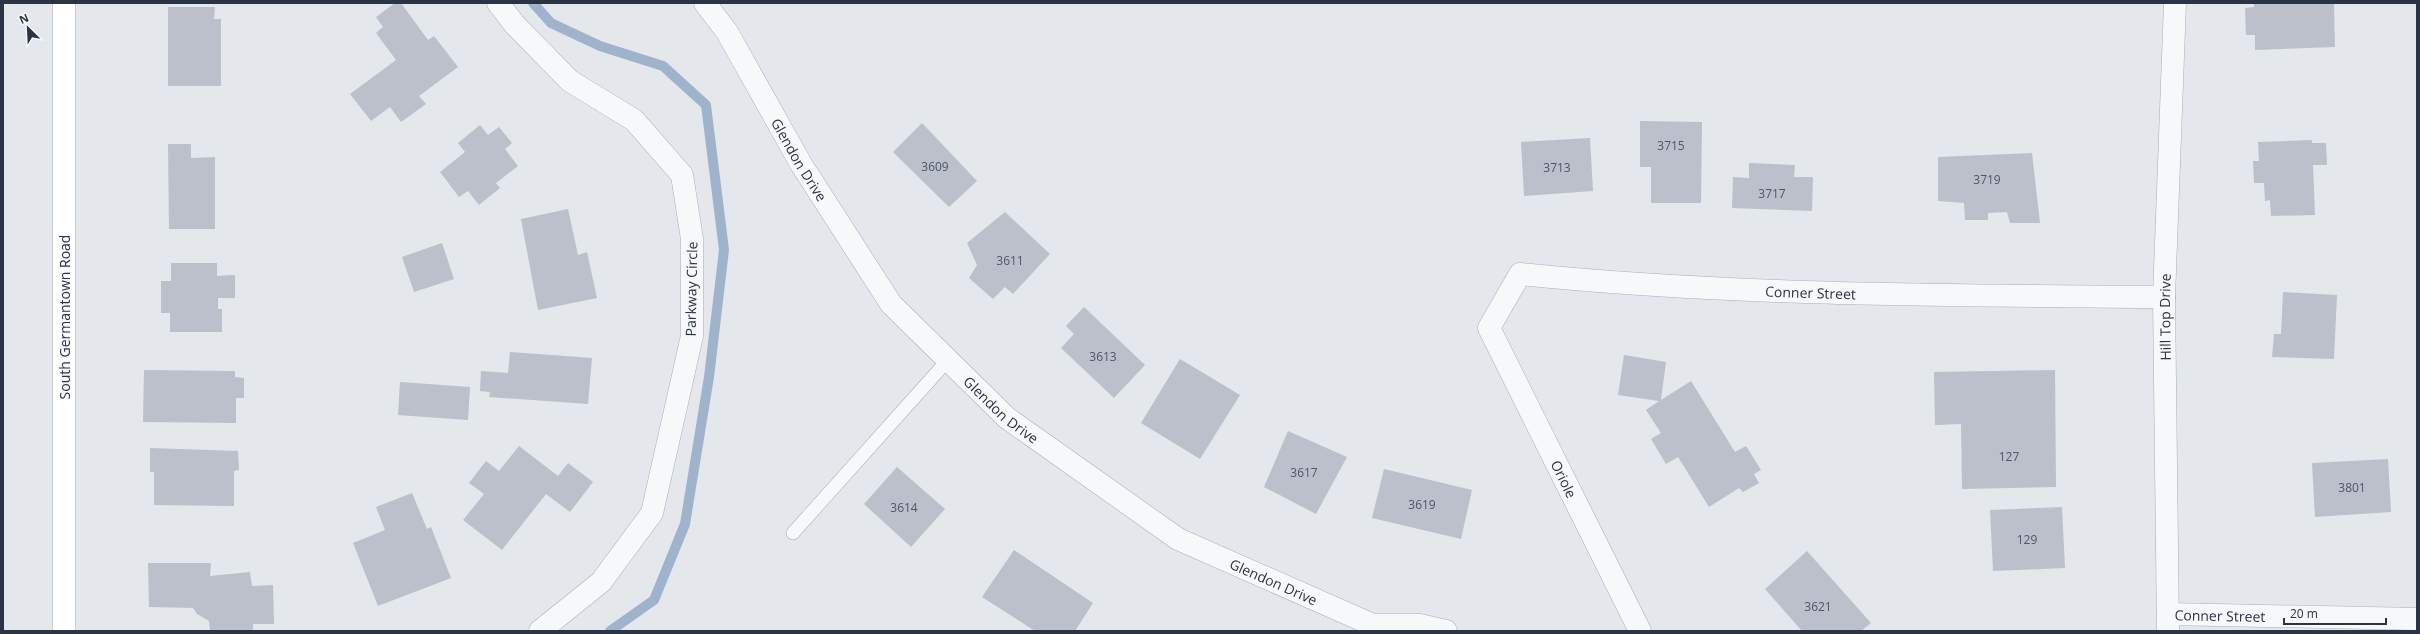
<svg xmlns="http://www.w3.org/2000/svg" width="2420" height="634" font-family="'Open Sans',sans-serif">
	<rect width="100%" height="100%" fill="#e4e7ec"/>
	<g fill="none" stroke-linecap="round" stroke-linejoin="round">
		<polyline stroke="#9fb4cc" stroke-width="10" points="533,3 551,23 600,46 663,66 706,105 724,250 709,377 685,524 654,600 610,631"/>
	</g>
	<g fill="#bbc0ca">
		<polygon points="395,3 401,3 428,40 434,36 458,67 419,96 426,104 401,122 390,107 371,121 350,94 396,60 376,33 383,27 376,17"/>
		<polygon points="2254,3 2334,3 2335,47 2255,50 2255,35 2246,35 2245,8 2254,7"/>
		<polygon points="168,7 215,7 214,19 221,19 221,86 168,86"/>
		<polygon points="1640,121 1702,122 1701,203 1651,203 1651,167 1640,167"/>
		<polygon points="922,123 977,181 949,207 893,152"/>
		<polygon points="480,125 488,135 499,127 512,143 505,149 518,166 496,183 500,188 479,205 468,191 459,197 440,172 465,152 458,143"/>
		<polygon points="1590,138 1593,191 1524,196 1521,142"/>
		<polygon points="2312,140 2312,143 2326,143 2327,165 2313,165 2315,215 2271,216 2270,200 2265,201 2264,183 2254,183 2253,161 2259,161 2258,142"/>
		<polygon points="168,144 191,144 191,158 215,157 215,229 169,229"/>
		<polygon points="2032,153 2040,223 2010,223 2007,212 1988,213 1988,220 1965,220 1964,203 1938,201 1938,157"/>
		<polygon points="1749,163 1795,165 1794,177 1813,177 1812,211 1732,208 1733,177 1749,178"/>
		<polygon points="568,209 578,255 587,252 597,298 538,310 521,219"/>
		<polygon points="1005,212 1050,254 1013,294 1005,287 993,299 969,278 977,265 967,243"/>
		<polygon points="442,243 454,279 414,292 402,257"/>
		<polygon points="171,263 217,263 217,276 235,275 235,298 218,298 218,309 222,309 222,332 170,332 170,313 161,313 161,281 171,281"/>
		<polygon points="2283,292 2337,295 2334,359 2272,357 2274,334 2281,334"/>
		<polygon points="1084,307 1145,365 1114,398 1061,348 1074,334 1066,326"/>
		<polygon points="510,352 592,358 588,404 489,397 490,392 480,391 481,371 508,373"/>
		<polygon points="1624,355 1666,362 1661,400 1691,381 1735,452 1746,446 1761,470 1754,474 1759,483 1743,492 1739,488 1709,507 1678,457 1666,464 1651,439 1661,433 1646,410 1659,401 1618,395"/>
		<polygon points="1180,359 1240,395 1200,459 1141,423"/>
		<polygon points="144,370 235,371 235,377 244,378 244,398 236,398 236,423 143,422"/>
		<polygon points="2055,370 2056,487 1962,489 1961,424 1935,425 1934,372"/>
		<polygon points="400,382 470,387 468,420 398,415"/>
		<polygon points="1288,431 1347,457 1316,514 1264,487"/>
		<polygon points="519,446 558,476 568,463 593,482 570,512 546,494 502,550 463,520 484,494 469,483 486,461 499,471"/>
		<polygon points="150,448 238,451 239,470 234,471 234,506 154,505 154,472 150,472"/>
		<polygon points="2388,459 2391,512 2315,517 2312,463"/>
		<polygon points="897,467 945,509 911,547 864,504"/>
		<polygon points="1384,469 1472,490 1461,539 1372,518"/>
		<polygon points="412,493 427,529 431,527 451,578 378,606 353,543 385,530 376,507"/>
		<polygon points="2062,507 2065,568 1993,571 1990,510"/>
		<polygon points="1014,550 1093,603 1075,631 1035,631 982,597"/>
		<polygon points="1807,551 1871,623 1861,631 1802,631 1765,589"/>
		<polygon points="148,563 211,563 210,576 250,572 252,586 273,585 274,624 253,624 253,631 210,631 209,621 197,614 193,608 149,607"/>
	</g>
	<g fill="none" stroke-linecap="round" stroke-linejoin="round">
		<defs>
			<polyline id="service" points="793,533 948,360"/>
			<g id="minor">
				<polyline points="498,3 515,25 570,81 634,120 682,175 692,239 692,336 652,513 601,582 540,631"/>
				<path id="s1" d="M705 3 727 32 801 164 891 304 1007 418 1178 539 1373 625H1420L1446 631"/>
				<path id="s2" d="M2168 614 2417 619"/>
				<path id="s3" d="M1640 631 1489 328 1520 274C1734 296 1949 295 2164 297"/>
				<path id="s4" d="M2168 631 2164 297 2175 3"/>
			</g>
			<polyline id="secondary" points="64,631 64,3"/>
		</defs>
		<use href="#service" stroke="#a9aeb7" stroke-width="14"/>
		<use href="#minor" stroke="#a9aeb7" stroke-width="23"/>
		<use href="#secondary" stroke="#a9aeb7" stroke-width="23"/>
		<use href="#service" stroke="#f7f8fa" stroke-width="13"/>
		<use href="#minor" stroke="#f7f8fa" stroke-width="22"/>
		<use href="#secondary" stroke="#fff" stroke-width="22"/>
	</g>
	<g text-anchor="middle" dominant-baseline="central" stroke-width="3" stroke-linejoin="round" paint-order="stroke">
		<g font-size="12" fill="#4f5766">
			<text x="1671" y="145">3715</text>
			<text x="935" y="166">3609</text>
			<text x="1557" y="167">3713</text>
			<text x="1987" y="179">3719</text>
			<text x="1772" y="193">3717</text>
			<text x="1010" y="260">3611</text>
			<text x="1103" y="356">3613</text>
			<text x="2009" y="456">127</text>
			<text x="1304" y="472">3617</text>
			<text x="2352" y="487">3801</text>
			<text x="1422" y="504">3619</text>
			<text x="904" y="507">3614</text>
			<text x="2027" y="539">129</text>
			<text x="1818" y="606">3621</text>
		</g>
		<g font-size="14" fill="#2b3445" stroke="#f4f6f9">
			<text stroke="none"><textPath href="#s1" startOffset="183">Glendon Drive</textPath></text>
			<text transform="translate(691 289) rotate(-89)">Parkway Circle</text>
			<text stroke="none"><textPath href="#s3" startOffset="692">Conner Street</textPath></text>
			<text transform="translate(64 317) rotate(-90)">South Germantown Road</text>
			<text stroke="none"><textPath href="#s4" startOffset="314">Hill Top Drive</textPath></text>
			<text stroke="none"><textPath href="#s1" startOffset="507">Glendon Drive</textPath></text>
			<text transform="translate(1564 479) rotate(64)">Oriole</text>
			<text stroke="none"><textPath href="#s1" startOffset="831">Glendon Drive</textPath></text>
			<text stroke="none"><textPath href="#s2" startOffset="52">Conner Street</textPath></text>
		</g>
	</g>
	<rect width="2420" height="634" fill="none" stroke="#2b3445" stroke-width="8"/>
	<g transform="translate(28 28) rotate(336)" stroke="#f4f6f9" stroke-width="3" paint-order="stroke">
	<path d="M0-3L7 15L0 10L-7 15Z" fill="#2b3445"/>
	<text y="-6" font-size="11" font-weight="bold" text-anchor="middle" fill="#2b3445">N</text>
	</g>
	<path d="M2284 618v6h102v-6" fill="none" stroke="#2b3445" stroke-width="2"/>
	<text x="2290" y="618" font-size="12" fill="#2b3445" stroke="#f4f6f9" stroke-width="3" paint-order="stroke">20 m</text>
</svg>
